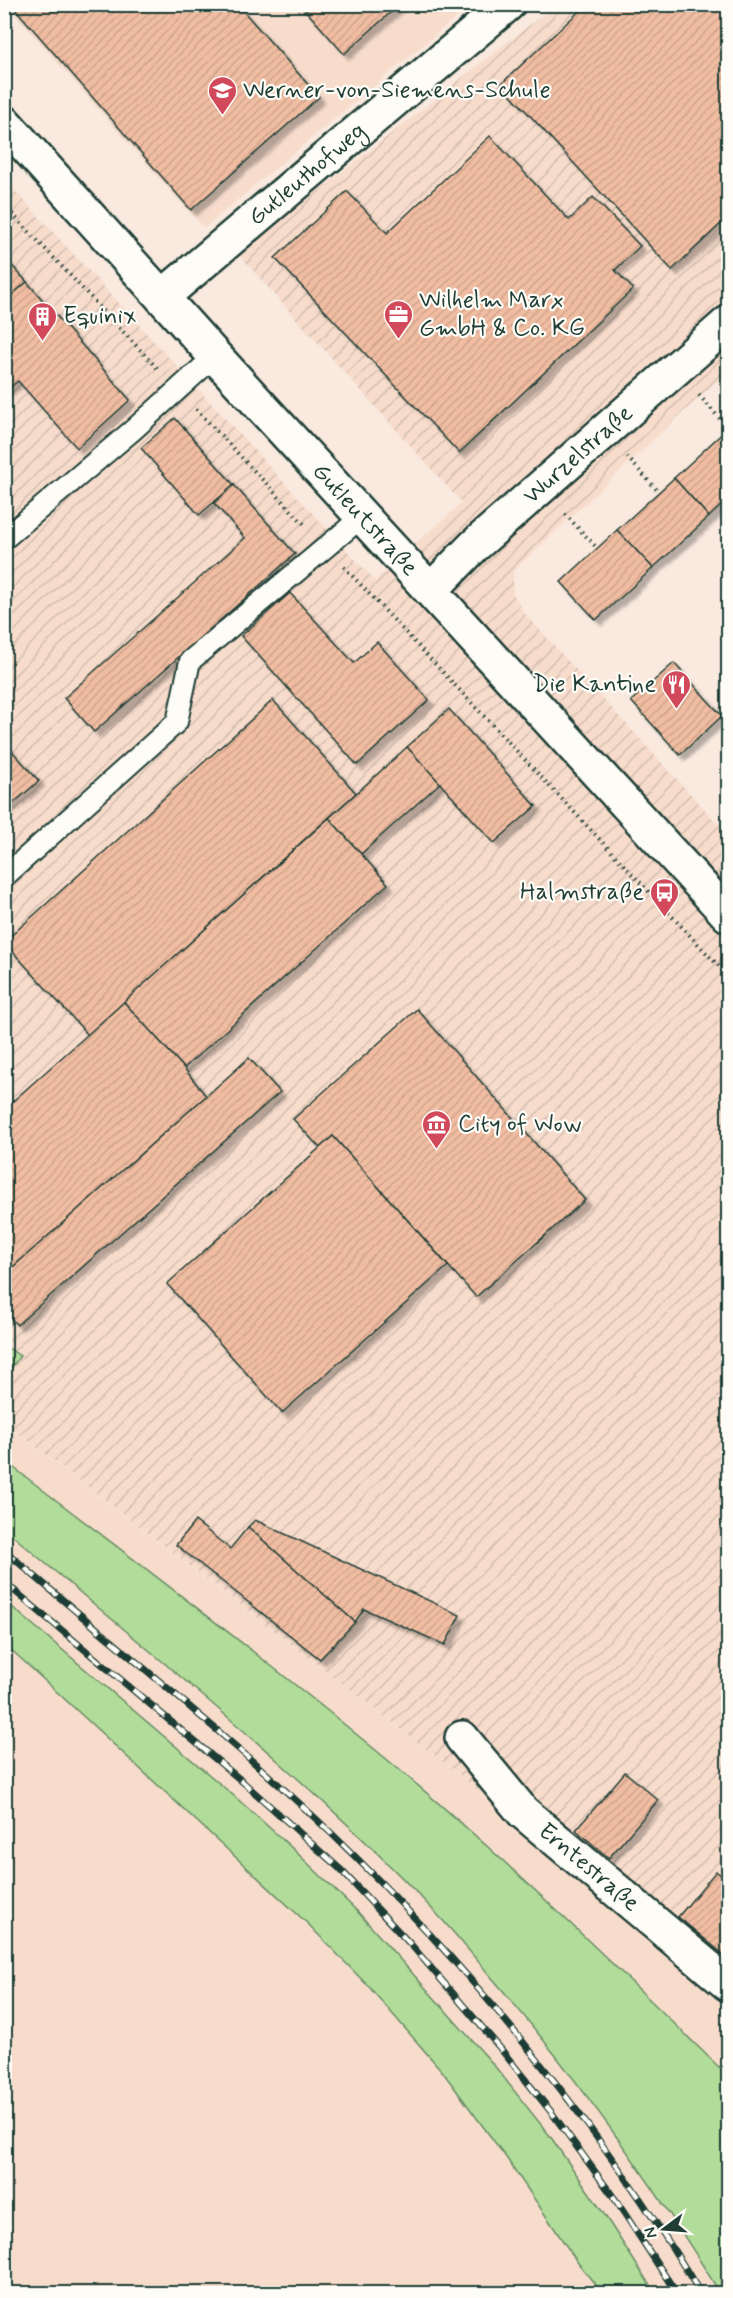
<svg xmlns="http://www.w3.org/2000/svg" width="733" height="2298" font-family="Mynerve,sans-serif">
	<defs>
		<pattern id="industrial-furrows" width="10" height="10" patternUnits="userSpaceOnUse" patternTransform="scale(1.5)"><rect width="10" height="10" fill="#f7dccc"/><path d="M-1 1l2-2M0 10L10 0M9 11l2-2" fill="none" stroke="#d3beb0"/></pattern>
		<pattern id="building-hatch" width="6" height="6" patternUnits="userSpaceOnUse" patternTransform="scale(1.5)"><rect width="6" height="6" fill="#f1bda2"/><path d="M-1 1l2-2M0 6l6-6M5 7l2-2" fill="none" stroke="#cea38c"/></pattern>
		<filter id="shadow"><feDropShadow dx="5.5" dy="5.5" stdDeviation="1.5" flood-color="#0004"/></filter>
	</defs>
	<rect width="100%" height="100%" fill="#f9e9de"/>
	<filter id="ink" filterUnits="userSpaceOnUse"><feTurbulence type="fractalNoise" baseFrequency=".0167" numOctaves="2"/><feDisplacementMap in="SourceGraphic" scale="12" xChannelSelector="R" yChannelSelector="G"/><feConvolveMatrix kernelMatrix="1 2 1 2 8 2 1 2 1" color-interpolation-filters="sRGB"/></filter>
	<g filter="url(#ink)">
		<g fill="#f7dccc">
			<polygon points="7,5 471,5 204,228"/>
			<polygon points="4,1423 460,1775 728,2005 728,2293 5,2293"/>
		</g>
		<polygon fill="url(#industrial-furrows)" points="555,5 728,5 728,370 513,571 513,594 525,614 728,835 728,2005 460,1775 5,1423 5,1376 20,1356 5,1346 5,180 375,581 462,503 238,254"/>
		<g fill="#b1dc99" stroke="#688c66" stroke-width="1.5">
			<polygon points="5,1346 20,1356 5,1376"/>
			<path d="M5 1461C130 1557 256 1651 378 1752 501 1853 614 1965 728 2076V2293H720C651 2180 574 2073 487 1972 470 1952 453 1931 435 1912 303 1772 151 1654 5 1529Z"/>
			<polygon points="5,1601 233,1795 292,1848 357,1911 493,2064 550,2136 604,2214 655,2293 602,2293 578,2263 505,2156 442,2071 370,1988 308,1924 5,1644"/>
		</g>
		<g fill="url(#building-hatch)" stroke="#1f3d34" stroke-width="1.5" filter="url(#shadow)">
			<polygon points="11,4 237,4 319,97 191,210"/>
			<polygon points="300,4 400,4 344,54"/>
			<polygon points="587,4 724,4 728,10 728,217 672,270 501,84"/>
			<polygon points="490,136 569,220 593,197 640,246 615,270 633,289 459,453 275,258 347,191 387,233"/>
			<polygon points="4,257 27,282 4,302"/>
			<polygon points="27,282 130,400 77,448 18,381 4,392 4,302"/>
			<polygon points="175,418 234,485 199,515 141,448"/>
			<polygon points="728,428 728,499 709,517 674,478"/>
			<polygon points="674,478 709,517 653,568 617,530"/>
			<polygon points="234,485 295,554 94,732 64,698 245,538 214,503"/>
			<polygon points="617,530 653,568 596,620 561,582"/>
			<polygon points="290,593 354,663 377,642 429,700 357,765 241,636"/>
			<polygon points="674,663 722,716 680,755 631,701"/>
			<polygon points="273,700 356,793 88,1035 4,942"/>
			<polygon points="449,709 536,806 494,843 407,747"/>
			<polygon points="4,742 39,781 4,811"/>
			<polygon points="407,747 440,783 361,854 329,818"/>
			<polygon points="329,818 388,884 184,1068 124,1002"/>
			<polygon points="124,1002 184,1068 206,1096 4,1275 4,1109"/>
			<polygon points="417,1009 585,1200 476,1297 333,1136 320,1148 293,1119"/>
			<polygon points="249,1058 280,1092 17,1325 4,1311 4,1275"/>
			<polygon points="333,1136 448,1266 282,1413 167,1284"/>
			<polygon points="255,1520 460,1615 445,1645 364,1609 355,1622 248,1527"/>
			<polygon points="195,1521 230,1549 248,1527 355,1622 320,1659 176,1545"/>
			<polygon points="625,1772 658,1800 609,1858 576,1830"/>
			<polygon points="716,1871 728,1881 728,1958 678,1917"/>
		</g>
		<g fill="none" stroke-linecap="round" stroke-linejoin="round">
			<defs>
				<g id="service">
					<polyline points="4,539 133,430 215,356"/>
					<polyline points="4,877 177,722 190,661 363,516"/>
				</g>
				<g id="minor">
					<path id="s1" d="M162 297 508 4"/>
					<path id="s2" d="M431 590 474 546 728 323"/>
					<path id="s3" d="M462 1738 523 1812 728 1984"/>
				</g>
				<g id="secondary">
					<path id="s4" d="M4 122 215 356 728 915"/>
				</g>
			</defs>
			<use href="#service" stroke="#1f3d34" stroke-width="24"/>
			<use href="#minor" stroke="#1f3d34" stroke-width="38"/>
			<use href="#secondary" stroke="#1f3d34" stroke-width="38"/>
			<g stroke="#1f3d34" stroke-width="4" stroke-dasharray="1.5 4.5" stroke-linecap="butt">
				<polyline points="4,205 158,369"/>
				<polyline points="699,395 728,428"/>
				<polyline points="196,409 306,526"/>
				<polyline points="627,457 659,492"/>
				<polyline points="565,514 597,548"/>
				<polyline points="344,567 728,976"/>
			</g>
			<use href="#service" stroke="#fdfcf7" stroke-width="20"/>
			<use href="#minor" stroke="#fdfcf7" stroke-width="33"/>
			<use href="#secondary" stroke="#fdfcf7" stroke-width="33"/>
			<defs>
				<g id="rail">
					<path d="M4 1550C113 1644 227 1734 331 1833 470 1967 602 2129 701 2294"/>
					<polyline points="4,1582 243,1782 340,1869 413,1947 500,2048 552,2113 615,2199 677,2294"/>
				</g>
			</defs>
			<use href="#rail" stroke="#1f3d34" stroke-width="7"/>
			<use href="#rail" stroke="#fdfcf7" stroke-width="4.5" stroke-dasharray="14" stroke-linecap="butt"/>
		</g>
	</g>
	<defs>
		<symbol id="school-pin" viewBox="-11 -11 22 30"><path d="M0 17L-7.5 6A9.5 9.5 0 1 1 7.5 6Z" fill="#d1495b" stroke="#fdfcf7"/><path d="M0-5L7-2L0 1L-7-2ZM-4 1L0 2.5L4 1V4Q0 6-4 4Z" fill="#fff"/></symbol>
		<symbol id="office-pin" viewBox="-11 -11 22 30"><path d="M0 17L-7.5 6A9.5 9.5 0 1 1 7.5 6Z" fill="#d1495b" stroke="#fdfcf7"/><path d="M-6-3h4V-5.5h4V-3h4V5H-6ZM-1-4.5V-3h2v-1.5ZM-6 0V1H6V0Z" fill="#fff"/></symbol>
		<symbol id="building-pin" viewBox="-11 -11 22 30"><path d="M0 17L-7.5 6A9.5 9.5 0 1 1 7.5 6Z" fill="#d1495b" stroke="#fdfcf7"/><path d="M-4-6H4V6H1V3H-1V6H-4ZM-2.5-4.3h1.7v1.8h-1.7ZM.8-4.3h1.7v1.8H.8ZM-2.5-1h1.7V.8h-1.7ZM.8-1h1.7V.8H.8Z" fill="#fff"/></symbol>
		<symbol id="restaurant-pin" viewBox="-11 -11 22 30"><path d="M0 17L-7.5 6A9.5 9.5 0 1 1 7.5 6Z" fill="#d1495b" stroke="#fdfcf7"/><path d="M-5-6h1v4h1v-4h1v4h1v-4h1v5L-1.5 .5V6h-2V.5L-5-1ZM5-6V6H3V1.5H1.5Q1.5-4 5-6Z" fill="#fff"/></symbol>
		<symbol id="bus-pin" viewBox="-11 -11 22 30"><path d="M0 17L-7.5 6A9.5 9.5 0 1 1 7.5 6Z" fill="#d1495b" stroke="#fdfcf7"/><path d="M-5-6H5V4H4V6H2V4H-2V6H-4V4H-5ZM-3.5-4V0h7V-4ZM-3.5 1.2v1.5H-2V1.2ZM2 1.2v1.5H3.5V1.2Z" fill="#fff"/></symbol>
		<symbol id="museum-pin" viewBox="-11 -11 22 30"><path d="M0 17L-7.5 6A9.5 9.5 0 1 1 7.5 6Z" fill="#d1495b" stroke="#fdfcf7"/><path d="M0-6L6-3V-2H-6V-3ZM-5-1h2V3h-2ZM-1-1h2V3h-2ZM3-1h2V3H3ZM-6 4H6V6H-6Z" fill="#fff"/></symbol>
	</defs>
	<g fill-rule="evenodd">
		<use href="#school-pin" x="206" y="74" width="33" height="45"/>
		<use href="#office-pin" x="382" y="298" width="33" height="45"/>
		<use href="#building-pin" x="26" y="300" width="33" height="45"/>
		<use href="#restaurant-pin" x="660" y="668" width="33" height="45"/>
		<use href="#bus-pin" x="648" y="876" width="33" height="45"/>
		<use href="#museum-pin" x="420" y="1108" width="33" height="45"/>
	</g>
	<g text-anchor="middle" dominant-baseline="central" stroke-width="4.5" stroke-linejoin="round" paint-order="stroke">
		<g font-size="24" fill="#1f3d34" stroke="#fdfcf7" text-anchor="start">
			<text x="243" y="90">Werner-von-Siemens-Schule</text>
			<text x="419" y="300">Wilhelm Marx<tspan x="419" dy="28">GmbH &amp; Co. KG</tspan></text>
			<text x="63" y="316">Equinix</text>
			<text x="656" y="684" text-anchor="end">Die Kantine</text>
			<text x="644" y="892" text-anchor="end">Halmstraße</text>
			<text x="458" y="1124">City of Wow</text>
		</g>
		<g font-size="24" fill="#1f3d34" stroke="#fdfcf7">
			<text stroke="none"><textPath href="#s1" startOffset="190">Gutleuthofweg</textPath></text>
			<text stroke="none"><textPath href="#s2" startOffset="200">Wurzelstraße</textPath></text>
			<text stroke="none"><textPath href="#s4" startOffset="537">Gutleutstraße</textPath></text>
			<text stroke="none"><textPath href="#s3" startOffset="182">Erntestraße</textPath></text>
		</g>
	</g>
	<rect width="733" height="2298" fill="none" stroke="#fdfcf7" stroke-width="24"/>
	<rect x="12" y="12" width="709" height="2274" fill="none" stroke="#1f3d34" stroke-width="2" filter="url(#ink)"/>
	<g transform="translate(664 2229) rotate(254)" stroke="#fdfcf7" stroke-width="4.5" paint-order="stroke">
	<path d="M0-4.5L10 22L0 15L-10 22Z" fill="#1f3d34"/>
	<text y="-9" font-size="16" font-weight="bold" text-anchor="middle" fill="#1f3d34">N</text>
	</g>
</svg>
